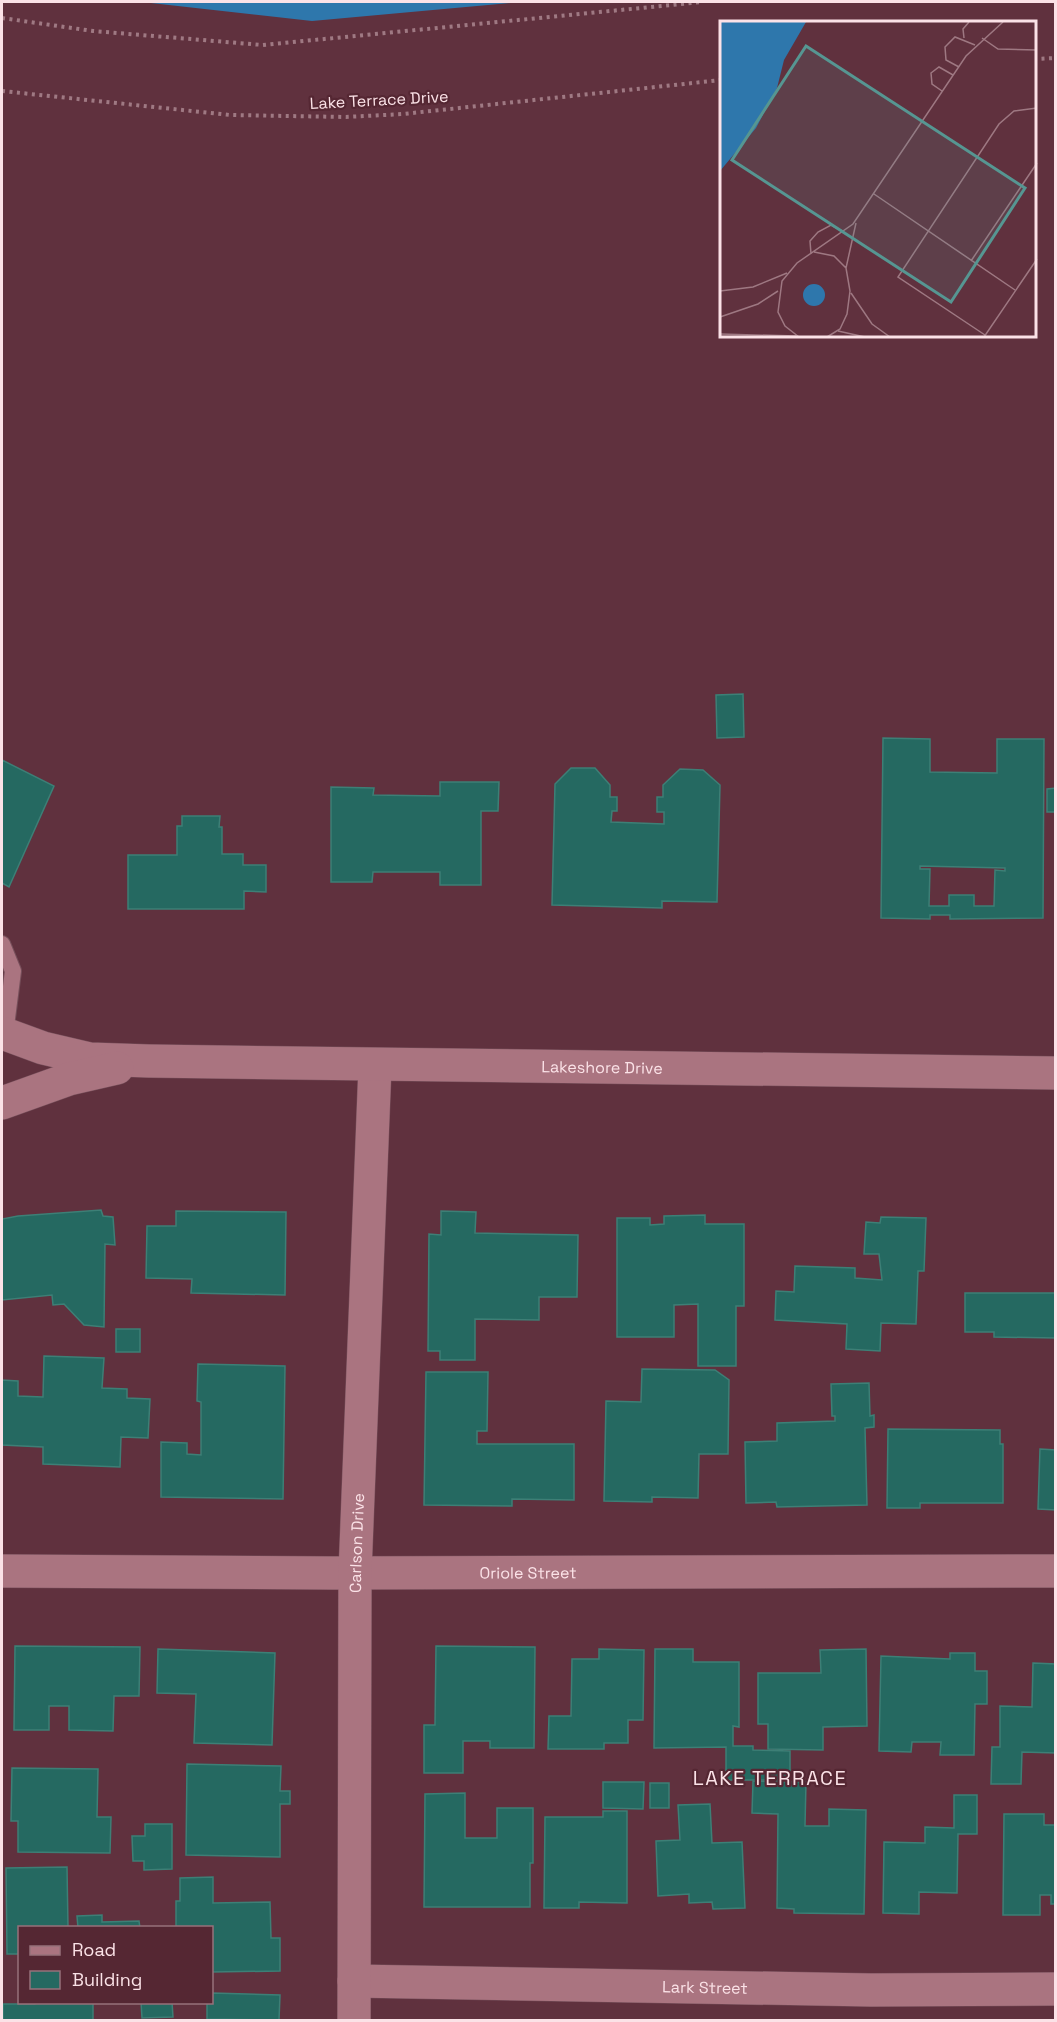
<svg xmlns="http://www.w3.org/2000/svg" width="1057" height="2022" font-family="'Space Grotesk',sans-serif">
	<rect width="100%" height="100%" fill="#60313e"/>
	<polygon fill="#2e77ac" points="142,2 522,2 312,21"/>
	<g fill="#256961" stroke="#3d7f76" stroke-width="1.5" fill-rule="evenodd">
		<polygon points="743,694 744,737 717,738 716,695"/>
		<path d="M883 738 930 739V772L997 773V739H1044L1043 918 950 919V915H930V919L881 918ZM920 866 1005 868V871L995 870 994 906H974V895H949V906H929L930 869H920Z"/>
		<polygon points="2,760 54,786 9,887 2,883"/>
		<polygon points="571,768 595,768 610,785 610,797 617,797 617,811 612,811 611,822 664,824 664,812 657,812 657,797 663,797 663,785 680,769 703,770 720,785 717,902 662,901 662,908 552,905 555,784"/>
		<polygon points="440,782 499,782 498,811 481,811 481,885 440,885 440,872 373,872 372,882 331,882 331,787 374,788 373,795 440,796"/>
		<polygon points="1056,788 1056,812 1047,812 1047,789"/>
		<polygon points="182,816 220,816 219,827 222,827 222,854 243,854 243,865 266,865 266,892 244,891 244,909 128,909 128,855 177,855 177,826 182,826"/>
		<polygon points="101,1210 103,1216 113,1217 115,1245 105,1244 104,1327 84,1325 64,1304 53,1305 52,1295 2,1300 2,1219 18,1216"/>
		<polygon points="176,1211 286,1212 285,1295 191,1293 192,1279 146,1278 147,1226 176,1226"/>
		<polygon points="441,1211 476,1212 475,1233 578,1235 577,1297 539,1297 539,1320 475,1319 475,1360 440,1360 440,1351 428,1351 429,1234 441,1235"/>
		<polygon points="705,1215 705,1224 744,1224 744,1306 736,1306 736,1366 698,1366 698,1304 674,1305 674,1337 617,1337 617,1218 650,1218 650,1225 664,1224 664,1216"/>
		<polygon points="881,1217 926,1218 924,1271 918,1271 916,1324 881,1323 880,1351 846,1349 847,1324 775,1320 776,1291 794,1292 795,1266 855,1268 855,1278 882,1280 879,1254 864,1254 866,1222 880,1223"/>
		<polygon points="965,1293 1056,1293 1056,1338 994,1337 994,1332 965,1332"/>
		<rect x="116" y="1329" width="24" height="23"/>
		<polygon points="44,1356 104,1358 102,1388 127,1389 127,1398 150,1399 148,1438 121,1437 120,1467 43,1464 43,1447 2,1445 2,1380 18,1381 18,1396 43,1397"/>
		<polygon points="198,1364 285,1366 283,1499 161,1497 161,1442 187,1443 187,1454 201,1455 201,1402 197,1401"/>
		<polygon points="642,1369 715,1370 729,1380 728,1454 699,1454 698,1498 652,1497 652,1502 604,1501 606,1401 641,1402"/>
		<polygon points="426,1372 488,1372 487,1431 477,1431 477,1444 574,1444 574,1500 512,1499 512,1506 424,1505"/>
		<polygon points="869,1383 870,1416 874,1415 874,1427 865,1428 867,1505 777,1507 776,1502 746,1503 745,1442 777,1441 777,1423 835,1421 835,1416 832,1416 831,1384"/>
		<polygon points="888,1429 1000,1430 1000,1444 1003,1444 1003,1503 920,1503 920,1508 887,1508"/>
		<polygon points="1040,1449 1056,1450 1056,1510 1038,1509"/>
		<polygon points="15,1646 140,1647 139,1696 114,1696 113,1731 69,1730 69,1706 49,1706 49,1730 14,1730"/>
		<polygon points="436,1646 535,1647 534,1748 490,1748 490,1741 463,1741 463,1773 424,1773 424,1725 435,1725"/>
		<polygon points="158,1649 275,1653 272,1745 194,1743 196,1694 157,1693"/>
		<polygon points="599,1649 644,1650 643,1720 628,1720 628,1743 604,1743 604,1749 548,1749 549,1716 571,1716 572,1659 599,1659"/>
		<polygon points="655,1649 693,1649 693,1662 739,1662 739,1727 733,1726 733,1746 753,1746 753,1750 790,1751 790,1780 726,1780 726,1747 654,1748"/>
		<polygon points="866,1649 867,1726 823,1727 823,1750 768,1749 768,1724 758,1724 758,1673 821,1673 820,1650"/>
		<polygon points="950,1653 975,1653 975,1671 987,1671 987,1704 975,1704 974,1755 940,1755 941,1742 912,1742 911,1752 879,1751 881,1656 950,1659"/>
		<polygon points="1033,1663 1056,1664 1056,1753 1022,1752 1021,1784 991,1784 992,1747 1000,1747 1000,1706 1032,1707"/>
		<polygon points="187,1764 281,1766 280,1791 290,1791 290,1804 280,1804 280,1857 186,1855"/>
		<polygon points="12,1768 98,1769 97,1817 111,1817 110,1853 18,1852 18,1821 11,1821"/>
		<polygon points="753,1781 806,1782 805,1826 829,1826 829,1809 866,1810 864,1914 794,1913 794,1909 777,1908 778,1814 752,1813"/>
		<polygon points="603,1782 644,1782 643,1809 603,1808"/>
		<rect x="650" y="1783" width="19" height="25"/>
		<polygon points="465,1793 465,1838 497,1838 497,1808 533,1808 533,1863 530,1863 530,1907 424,1907 425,1794"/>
		<polygon points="954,1795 977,1795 977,1834 958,1834 957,1893 919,1892 919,1914 883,1913 884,1842 925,1843 925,1827 954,1828"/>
		<polygon points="710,1804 712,1843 742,1842 745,1908 713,1909 712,1902 689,1903 689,1894 658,1896 656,1841 680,1840 678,1805"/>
		<polygon points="603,1811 627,1811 627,1903 579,1902 579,1908 544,1908 545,1817 603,1817"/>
		<polygon points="1004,1814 1044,1814 1044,1825 1056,1825 1056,1904 1051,1904 1051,1895 1040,1895 1040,1915 1003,1915"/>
		<polygon points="145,1824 172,1824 172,1869 144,1870 144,1861 133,1861 132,1836 145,1836"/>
		<polygon points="67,1867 68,1928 20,1928 20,1954 7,1954 6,1868"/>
		<polygon points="213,1877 213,1903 270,1902 271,1938 280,1938 280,1971 212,1972 212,1928 176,1928 176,1901 180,1901 180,1878"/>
		<polygon points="102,1915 102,1922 139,1921 140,1928 78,1928 77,1916"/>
		<polygon points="212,1993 280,1995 279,2020 207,2019 207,2002 212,2002"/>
		<polygon points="36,2002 93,2002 93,2020 3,2020 3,2004 35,2004"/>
		<polygon points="141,2002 172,2002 173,2017 142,2018"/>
	</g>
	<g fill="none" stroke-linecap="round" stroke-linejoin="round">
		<defs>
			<polyline id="lane" points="2,944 13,971 5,1034"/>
			<g id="street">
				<path id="s1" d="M2 1571 333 1573 1056 1571"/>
				<path id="s2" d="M354 1981 871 1990 1056 1989"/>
				<path id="s3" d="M354 2020 355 1573 375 1066"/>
			</g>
			<g id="secondary">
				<path id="s4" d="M2 1033 43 1048 90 1059 149 1061 1056 1073"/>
				<polyline points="2,1103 69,1079 117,1068"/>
			</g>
		</defs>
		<use href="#lane" stroke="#77505b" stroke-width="18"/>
		<use href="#street" stroke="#77505b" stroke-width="34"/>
		<use href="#secondary" stroke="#77505b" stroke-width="34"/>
		<g stroke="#9f7983" stroke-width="4" stroke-dasharray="3 4.5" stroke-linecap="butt">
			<polyline points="2,18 93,31 263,45 702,2"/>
			<polyline points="1034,59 1056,58"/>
			<polyline points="2,91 230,115 346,117 403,114 721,80"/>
		</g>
		<use href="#lane" stroke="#aa7480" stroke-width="16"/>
		<use href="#street" stroke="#aa7480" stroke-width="33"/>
		<use href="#secondary" stroke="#aa7480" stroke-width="33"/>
	</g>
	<g text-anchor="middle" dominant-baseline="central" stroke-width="4.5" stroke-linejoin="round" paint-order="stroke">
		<g font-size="16" fill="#fbe2e7" stroke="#552733">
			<text transform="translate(379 100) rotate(-3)">Lake Terrace Drive</text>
			<text stroke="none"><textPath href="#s4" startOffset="604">Lakeshore Drive</textPath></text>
			<text stroke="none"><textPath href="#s3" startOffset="477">Carlson Drive</textPath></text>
			<text stroke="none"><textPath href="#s1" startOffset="526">Oriole Street</textPath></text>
			<text stroke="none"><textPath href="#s2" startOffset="351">Lark Street</textPath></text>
		</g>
		<g font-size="20" letter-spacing="1.5" fill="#fbe2e7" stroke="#552733">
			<text x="770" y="1778">LAKE TERRACE</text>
		</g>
	</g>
	<g transform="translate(720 21)">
		<rect width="316" height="316" fill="#60313e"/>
		<path d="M0 1H86L64 39 57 67 36 107 0 150ZM83 274a11 11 0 1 1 22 0a11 11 0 1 1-22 0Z" fill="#2e77ac"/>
		<path fill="none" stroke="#9e7882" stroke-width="1.5" d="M244 17 243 8 249 1M262 17 278 28 317 29M239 46 226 39 225 26 235 16 255 24M222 70 212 63 211 52 219 46 233 54M154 173 295 269M94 231 114 235 126 247M91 233 90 220 98 211 111 204 124 211M251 240 317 142M0 270 33 266 67 252M131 272 152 303 170 316M0 296 38 283 58 270M118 310 145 316M0 313 76 315M265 314 178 256 279 103 294 90 317 87M79 316 65 305 58 291 62 260 77 242 133 203 246 35 283 1M107 316 120 308 127 293 130 270 126 247 136 202M264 316 317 238"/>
		<path fill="#569692" fill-opacity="0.15" stroke="#569692" stroke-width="3" d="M86 25 305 167 231 281 12 139Z"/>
		<rect width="316" height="316" fill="none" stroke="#fbe2e7" stroke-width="3"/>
	</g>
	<rect width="1057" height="2022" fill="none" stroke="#fbe2e7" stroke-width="6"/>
	<rect x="18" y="1926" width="195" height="78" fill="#552733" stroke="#97727b" stroke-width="1.5"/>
	<rect x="30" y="1946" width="30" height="9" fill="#aa7480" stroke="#97727b" stroke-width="1.5"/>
	<text x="72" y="1956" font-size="18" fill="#fbe2e7">Road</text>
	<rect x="30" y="1971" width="30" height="18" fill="#256961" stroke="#97727b" stroke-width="1.5"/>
	<text x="72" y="1986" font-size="18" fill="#fbe2e7">Building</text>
</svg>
